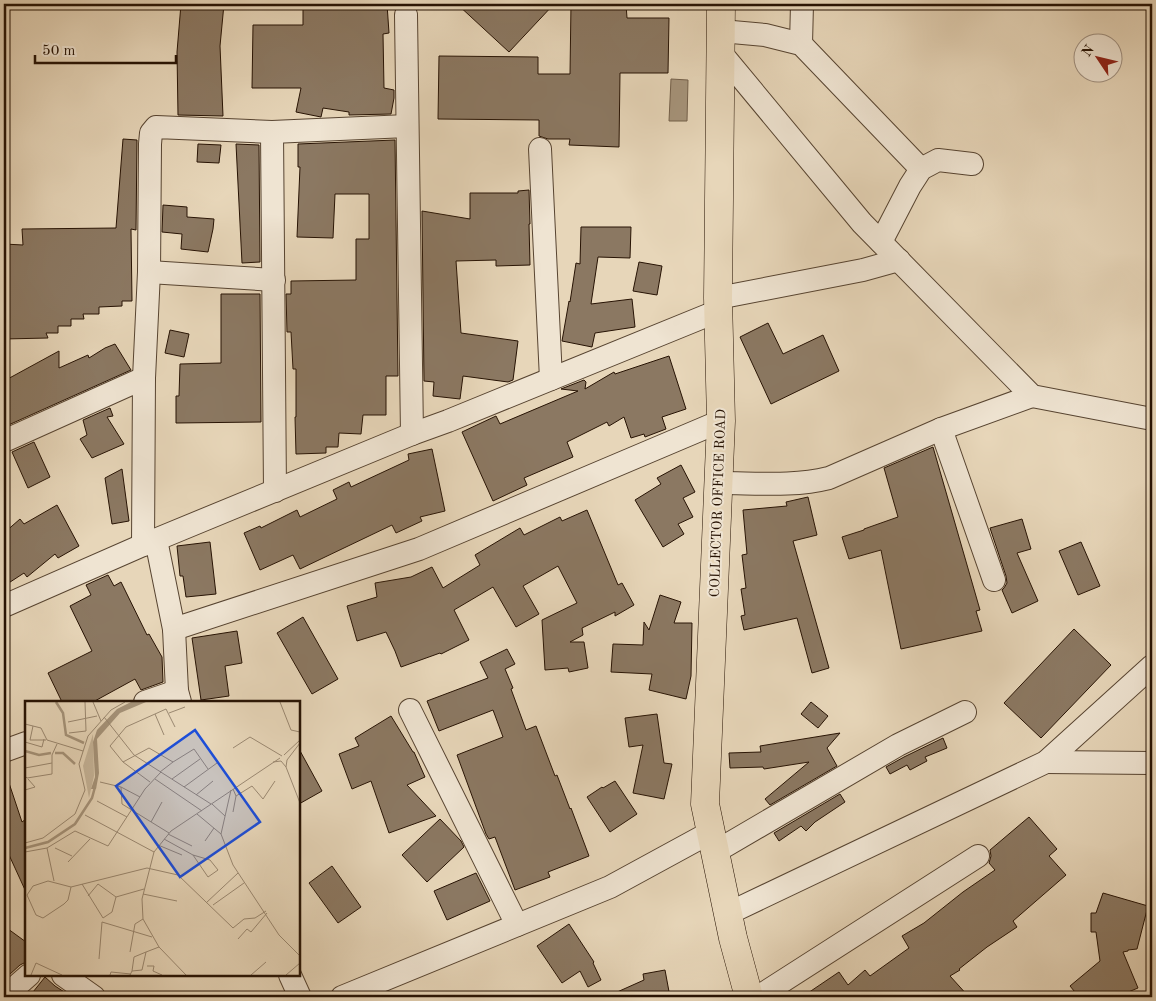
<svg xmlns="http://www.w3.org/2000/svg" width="1156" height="1001" font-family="'Old Standard TT',serif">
  <rect width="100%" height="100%" fill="#e7d6b9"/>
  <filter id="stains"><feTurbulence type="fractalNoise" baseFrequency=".004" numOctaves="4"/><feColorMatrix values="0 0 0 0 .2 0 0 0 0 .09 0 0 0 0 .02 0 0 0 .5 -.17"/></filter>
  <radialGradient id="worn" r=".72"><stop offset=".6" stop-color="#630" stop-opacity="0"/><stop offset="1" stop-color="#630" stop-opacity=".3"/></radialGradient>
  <path fill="#a6947b" stroke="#73604b" d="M671,79L688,80L687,121H669Z"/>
  <g fill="#8b7862" stroke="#271304">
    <path d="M181,4H224L220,46L223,116L178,115L177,52Z"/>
    <path d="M371,4H387L389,33L383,34L384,88L394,90V98L391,114L349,115V112L323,108L321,117L296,112L301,88H252L253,25H303V5H331V8Z"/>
    <path d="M457,4H554L509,52Z"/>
    <path d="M571,4H626L627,18H669L668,73H620L619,147L569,145L570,139H548L539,136V120L438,119L439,56L538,57V74H570Z"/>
    <path d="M123,139L137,140L136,230L131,229L132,301H122V306L99,307V314H83L84,319H71V326H58V333H46L48,338L4,339V244L23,245L22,229L116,228Z"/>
    <path d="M395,140L398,376H386V415H363L361,434L339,433L338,447H326V453L296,454L295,417H296V369H293L291,332H287L286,294H291V281L356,280V239H369V194H335L333,238L297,237L300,167H298V144Z"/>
    <path d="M198,144L221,145L219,163L197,162Z"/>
    <path d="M236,144L259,145L260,262L242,263Z"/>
    <path d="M529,190L530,224H529L530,265L496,266V260L456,261L461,333L518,341L513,380L508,382L463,376L460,399L433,396L434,382L424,381L422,211L470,219V193H518V191Z"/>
    <path d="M163,205L187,207V217L214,219L213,229L208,252L181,249L182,234L162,232Z"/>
    <path d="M581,227H631L630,258L598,257L591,304L632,299L635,327L595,333L592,347L562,341L569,301L570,302L576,263L580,264Z"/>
    <path d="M639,262L662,266L657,295L633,291Z"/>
    <path d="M221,294H260L261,422L176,423V396H179L180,364L221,363Z"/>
    <path d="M768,323L783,354L823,335L839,371L771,404L740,337Z"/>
    <path d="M170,330L189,334L184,357L165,353Z"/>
    <path d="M115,344L131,370L4,427V381L59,351V368L88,355L89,358L105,348Z"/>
    <path d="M669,356L686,409L662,417L666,429L645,437L644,434L631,438L624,417L609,426L607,422L567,442L573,457L524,478L527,485L493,501L462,432L496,416L500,424L578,391L561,389L584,380L586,382L585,389L614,372L615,374Z"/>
    <path d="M110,408L113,416L107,417L124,444L92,458L80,439L87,435L83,420Z"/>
    <path d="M34,442L50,477L28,488L12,452Z"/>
    <path d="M933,447L980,610L976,611L982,631L901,649L881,550L849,559L842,537L864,530V529L898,517L884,468Z"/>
    <path d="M432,449L445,511L420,517L422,521L396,533L392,525L300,569L293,555L260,570L244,533L260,526L261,528L297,510L300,517L337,499L333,490L349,482L351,487L409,460L408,454Z"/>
    <path d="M681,465L695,492L683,498L693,517L678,524L684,534L663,547L635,500L661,484L657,478Z"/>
    <path d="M122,469L129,521L112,524L105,478Z"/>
    <path d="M808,497L817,535L793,541L829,668L812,673L797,618L744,630L741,616L745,615L741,589L746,588L742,555L747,554L743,510L787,506L786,502Z"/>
    <path d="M57,505L79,546L58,558L55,554L27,577L24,573L4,586V533L20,519L24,524Z"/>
    <path d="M587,510L618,585L622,583L634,605L615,616V612L582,628L583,635L570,642H584L588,668L569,672L568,668L545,670L542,620L577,603L558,566L523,586L539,614L516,627L493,587L454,610L469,640L441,654L440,653L401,667L395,651L386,632L357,641L347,606L377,597L375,583L411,577L432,567L443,588L480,565L475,555L520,528L524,535L560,517L562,521Z"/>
    <path d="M1022,519L1031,549L1017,553L1038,601L1012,613L1002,590L1004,588L1007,583L1006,576L990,528Z"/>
    <path d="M210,542L216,594L186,597L183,576H180L177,546Z"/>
    <path d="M1081,542L1100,586L1078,595L1059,551Z"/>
    <path d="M108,575L114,586L121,582L147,635L149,634L162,657L163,682L141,690L135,679L93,702H62L48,673L92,651L70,606L91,595L86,585Z"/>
    <path d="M660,595L681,602L674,623H692L691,676L686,699L649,690L652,674L611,672L613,644L643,645L644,622L649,630Z"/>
    <path d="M303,617L338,679L312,694L277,633Z"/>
    <path d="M1074,629L1111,665L1041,738L1004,703Z"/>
    <path d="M237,631L242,663L225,666L229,696L201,700L192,638Z"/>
    <path d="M507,649L515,664L505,669L513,688L511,689L526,730L536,726L555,776L557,775L570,809L571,808L589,856L548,872L550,877L515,890L495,837L489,839L486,834L457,755L503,737L493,710L439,731L427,701L488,678L480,662Z"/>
    <path d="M811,702L828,716L818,728L801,714Z"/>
    <path d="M657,714L664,763L672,764L664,799L633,793L643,745L629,747L625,718Z"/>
    <path d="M391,716L413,752H414L425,777L407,785L436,816L389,833L371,781L352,789L339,754L359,746L355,738Z"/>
    <path d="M840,733L827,748L837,766L770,805L765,799L809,762L764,769L763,767L730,768L729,753L761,752L760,746Z"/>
    <path d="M943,738L947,748L925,757L927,761L910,770L907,765L890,774L886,767L904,757Z"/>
    <path d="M299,749L322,791L299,804Z"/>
    <path d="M4,777H7L22,822L26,819V892L4,844Z"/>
    <path d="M615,781L637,814L610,832L587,797L602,787L603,788Z"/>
    <path d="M840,794L845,802L815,822L806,831L801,826L779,841L774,833Z"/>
    <path d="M1029,817L1057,849L1049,856L1066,875L1013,921L1017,927L987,947L959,969L960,970L950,976L969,997H802L839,972L848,985L865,970L870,976L909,948L902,936L924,923L963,892L995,870L989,863L991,856L990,850Z"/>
    <path d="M440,819L461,841L464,847L427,882L402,855Z"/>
    <path d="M332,866L361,907L338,923L309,883Z"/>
    <path d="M476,873L490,901L447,920L434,891Z"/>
    <path d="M1103,893L1148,906L1137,949L1128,950V951L1123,952L1138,988L1116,997H1079L1070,986L1100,961L1096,932H1091V913H1096Z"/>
    <path d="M569,924L594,962L593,963L601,980L588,987L580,971L562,983L537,946Z"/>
    <path d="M4,926L26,942V962L20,965L9,975L4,971Z"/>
    <path d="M665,970L670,997H606L644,980L643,974Z"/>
    <path d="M45,977L55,986L72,997H29Z"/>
  </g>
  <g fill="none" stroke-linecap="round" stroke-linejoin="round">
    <g stroke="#574431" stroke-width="24">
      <g id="minor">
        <path d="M406,15L412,434"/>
        <path d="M721,31L765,35L801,44L921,169"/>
        <path d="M801,44L802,4"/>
        <path d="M721,53L862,223L1032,396L1152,419"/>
        <path d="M272,132L275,491"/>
        <path d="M540,149L551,379"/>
        <path d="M881,242L910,186L921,169L938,160L972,164"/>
        <path d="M149,272L274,280"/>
        <path d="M718,298L863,270L899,260"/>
        <path d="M144,378L149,272L150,144L151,133L156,127L272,132L407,126"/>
        <path d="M941,429L994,580"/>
        <path d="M4,441L144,378L143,545"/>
        <path d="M719,483C756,483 793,487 829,478L941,429L1032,396"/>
        <path d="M156,540L174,629L177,691L180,702"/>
        <path d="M4,606L143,545L412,434L448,421L718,311"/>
        <path d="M174,629L419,549L721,421"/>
        <path d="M145,702L177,691"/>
        <path d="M410,710L517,925"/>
        <path d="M4,751L26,743"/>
        <path d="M1046,762L1152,763"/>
        <path d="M715,852L898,745L965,712"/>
        <path d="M727,914L1046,762L1152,666"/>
        <path d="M63,975L94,997"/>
        <path d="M290,975L300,997"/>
        <path d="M4,997L29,975"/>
        <path d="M342,997L610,887L711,832"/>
        <path d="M758,997L978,856"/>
      </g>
    </g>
    <g stroke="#271304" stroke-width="29">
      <path id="major" d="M721,4L718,298L721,421L705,804L733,938L749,997"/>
    </g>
    <use href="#minor" stroke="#efe4d2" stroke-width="22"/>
    <use href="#major" stroke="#e7d6b9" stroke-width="28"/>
  </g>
  <g text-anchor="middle" stroke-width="4" stroke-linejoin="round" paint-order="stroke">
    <g font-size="14" fill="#271304" stroke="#efe4d2">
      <text transform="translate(717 503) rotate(-88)" y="5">COLLECTOR OFFICE ROAD</text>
    </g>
  </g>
  <g transform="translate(25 701)">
    <rect width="275" height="275" fill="#e7d6b9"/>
    <path d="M68,33L69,75L64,97L58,65Z" fill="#c6b59a"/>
    <path d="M106,1H121L95,12L72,38L74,72L71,88H66L70,76L68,41L72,29L92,8Z" fill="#a6947b"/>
    <path fill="none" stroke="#a6947b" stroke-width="2.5" d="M31,1L38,12L41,34L59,42M0,50L14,54L26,52M30,52H38L50,63M0,147L23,141L50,123L67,97L70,86"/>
    <path fill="none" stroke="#9a8871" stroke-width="1" d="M68,1L76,20M255,1L266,29L275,31M144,12L160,6M130,13L141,8L150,26M79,16L109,54L186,103M43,21L72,15M0,23L16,27L22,39L58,50M8,25L5,39H21M44,32L61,30L60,1M0,41L17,46L19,38M275,42L262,59L261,66L275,102M208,47L225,36L257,55M259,54L275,39M98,61L85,45L101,26L130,13L139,34M148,61L169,48L183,68M248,61L256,60L261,66M0,67L27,62M0,75L2,77L27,73V54L32,43M130,78L177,110M147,78L175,58M75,81L96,86L97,103L144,132M125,81L98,61L124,47L148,61L135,71M96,86L115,96M159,86L192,62M0,89L10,86L3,78M206,89L196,133L208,164L254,234L275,255M171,94L188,80M211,95L227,85L238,98L250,80M72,100L102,116M187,103L200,115M208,111L211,95L208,88M172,113L196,133M60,114L129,151M126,121L137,101M143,133L167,145M139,138L168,154L183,176L193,169L185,159L168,154M180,140L189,127M0,142L18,137L50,113L60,89L54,63L63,35L86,9L100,1M133,144L157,154M22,147L29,180M30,147L47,155M0,151L22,147L50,130L83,145L120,88L136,71M43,161L65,138M57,183L78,217L87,211L91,196L119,188M46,186L23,180L8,185L2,194L11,214L18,217L39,203L43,199L46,186L122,167L153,174L208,227L219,218L230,217L241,210M118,193L152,200M63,195L73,183L91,196M181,202L213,172M188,204L219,182M213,238L222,228L226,231L242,212M105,251L110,223L118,218M74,258L77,221L127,236M122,265H129L128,270L137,274M107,270L109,256L121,251M6,274L11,262L37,274M85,274L86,271L106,273M105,274L107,270L117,269L121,251L134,246M161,274L134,246L118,218L117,198L129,151L146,130L255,57M226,274L241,261M261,274L275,262"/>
    <path fill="#1d4ed8" fill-opacity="0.15" stroke="#1d4ed8" stroke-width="2.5" d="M170,29L235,121L155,176L91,85Z"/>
    <rect width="275" height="275" fill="none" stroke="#271304" stroke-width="2.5"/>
  </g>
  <rect width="1156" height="1001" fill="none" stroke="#e7d6b9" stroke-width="20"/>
  <rect x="5" y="5" width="1146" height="991" fill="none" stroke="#271304" stroke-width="2.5"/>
  <rect x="10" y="10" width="1136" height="981" fill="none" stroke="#271304"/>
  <g transform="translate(1098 58) rotate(305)"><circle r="24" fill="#efe4d2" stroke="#9f9080"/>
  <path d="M0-4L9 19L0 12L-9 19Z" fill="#8f2418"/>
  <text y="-8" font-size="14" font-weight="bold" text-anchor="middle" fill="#271304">N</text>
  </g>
  <path d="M35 55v8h141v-8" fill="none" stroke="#271304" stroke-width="2.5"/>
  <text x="42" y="55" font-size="15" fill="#271304" stroke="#efe4d2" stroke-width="4" paint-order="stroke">50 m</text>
  <rect width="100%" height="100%" filter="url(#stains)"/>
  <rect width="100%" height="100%" fill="url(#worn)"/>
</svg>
